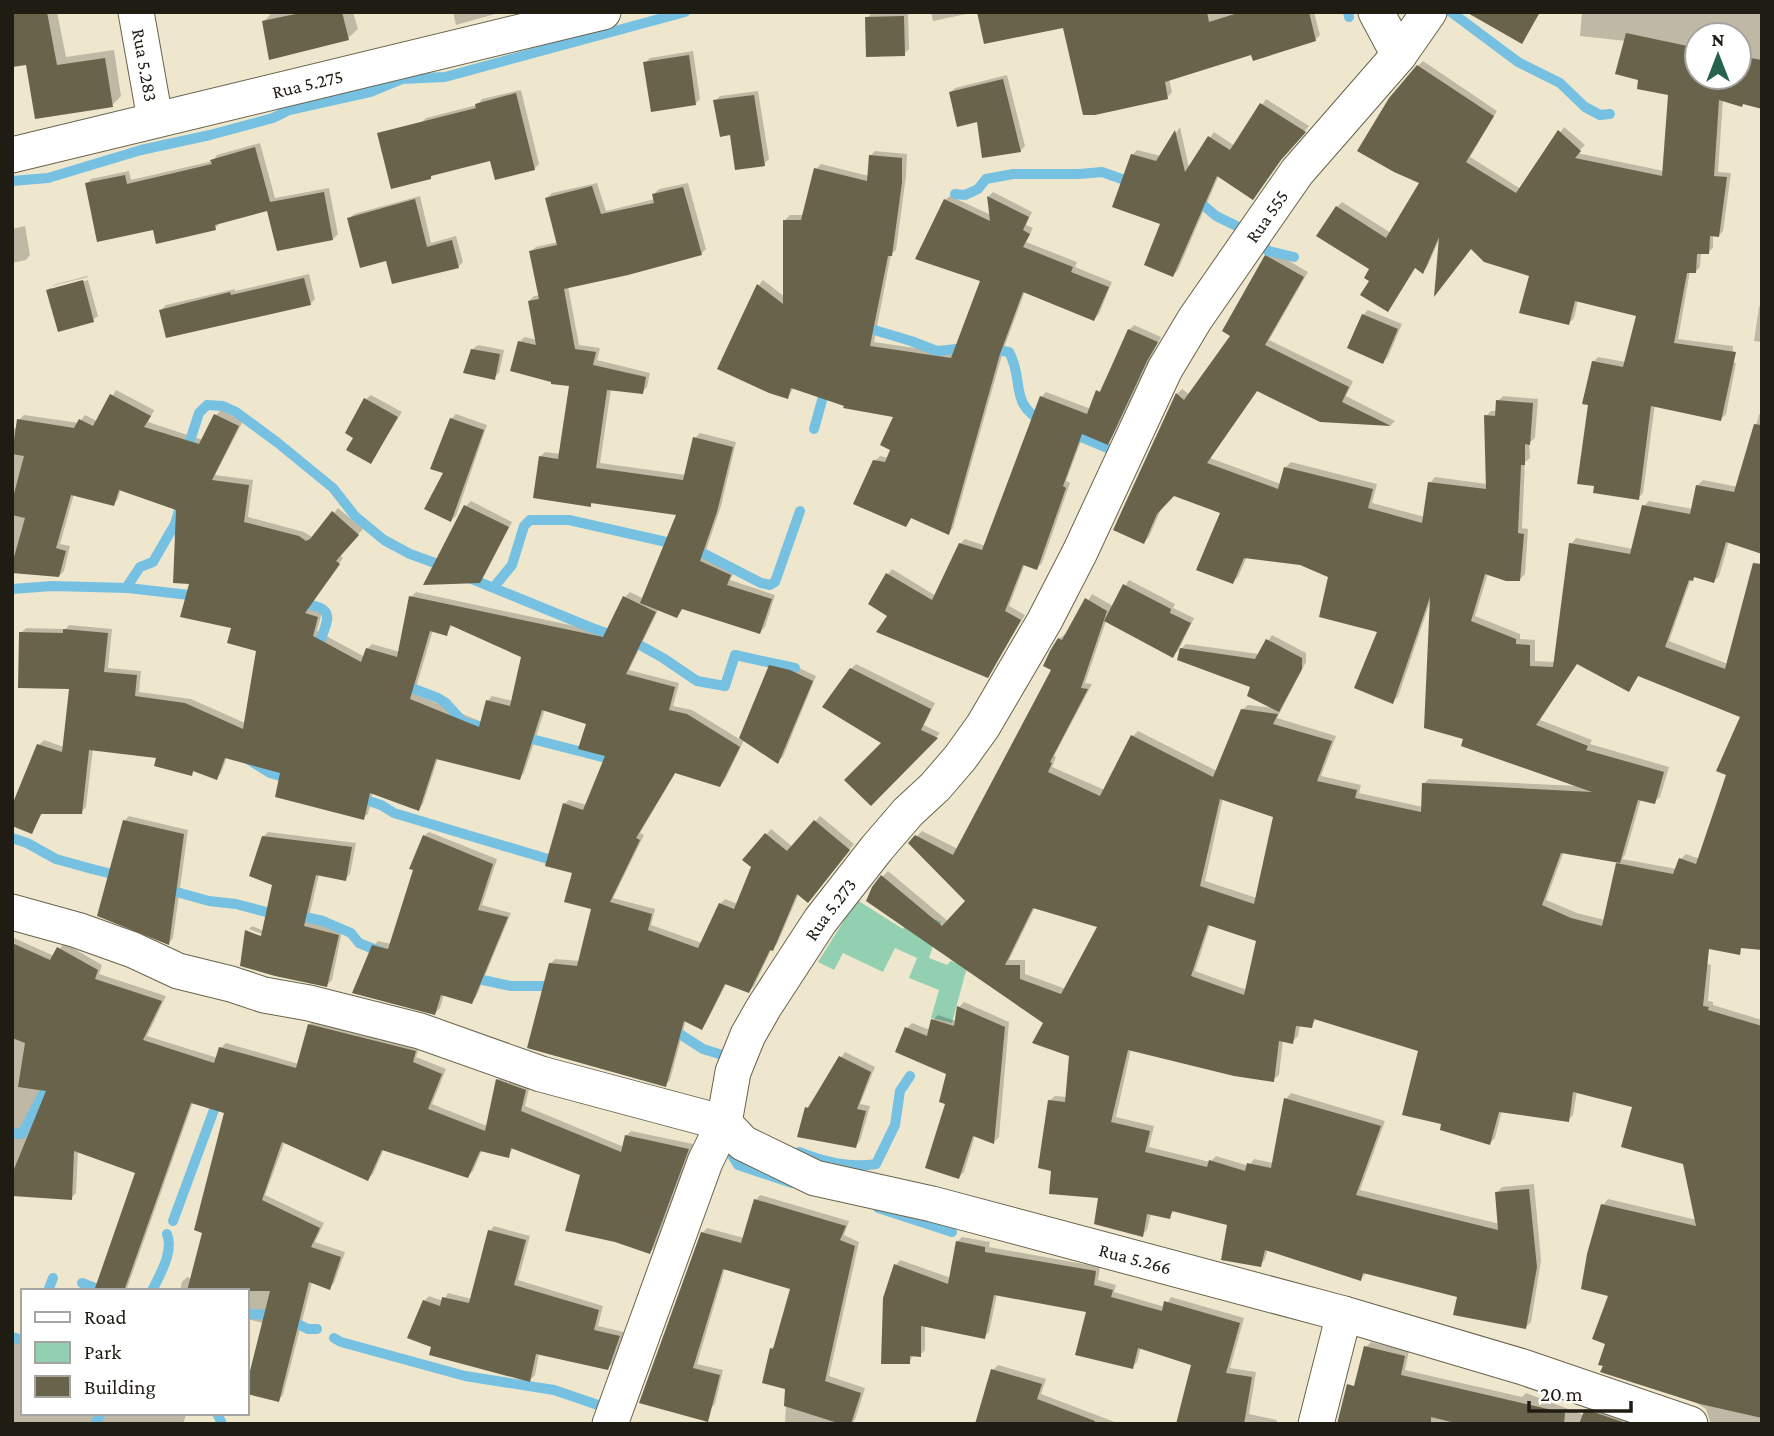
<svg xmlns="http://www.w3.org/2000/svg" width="1774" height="1436" font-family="'Crimson Pro',serif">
  <rect width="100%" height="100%" fill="#efe7cd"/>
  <path fill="#93d0b1" d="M857,900L903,929L914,911L941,922L929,958L947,965L951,961L967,967L952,1023L931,1018L939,990L909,978L917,958L895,948L883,972L843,953L834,970L818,962Z"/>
  <g fill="#0003" fill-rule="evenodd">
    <path d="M12,12H57L66,57L114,50L121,96L112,105L28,63Z"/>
    <path d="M269,12H353L358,29L348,38L263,22L270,15Z"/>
    <path d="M453,12H502L456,25Z"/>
    <path d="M908,12L909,49L904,54L867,18L872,13Z"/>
    <path d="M931,12H976L933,21Z"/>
    <path d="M979,12H1314L1320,35L1315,40L1252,53L1169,79L1172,92L1168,97L1065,26Z"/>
    <path d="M1582,12H1762V108L1723,99L1718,172L1731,173L1723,231L1718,236L1713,235V248L1708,252H1701L1700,267L1695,272L1690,271L1678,339L1733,346L1732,362L1736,363L1726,414L1721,419L1655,404L1643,493L1638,498L1593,362L1598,357L1626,362L1638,315L1578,300L1574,318L1569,323L1531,275L1472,247L1440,238L1427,267L1423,271L1416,266L1388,310L1371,280L1372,268L1337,207L1342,202L1391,233L1421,182L1418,66L1423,61L1497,111L1470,157L1521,189L1564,127L1585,145L1577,153L1664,171L1670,93L1640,79L1626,41L1580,36ZM1697,35H1739V77H1697Z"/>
    <path d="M693,51L700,99L695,104L645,63L650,58Z"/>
    <path d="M1007,75L1025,146L1020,151L978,120L950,93L955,88Z"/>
    <path d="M521,90L539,164L534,169L491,159L434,173L430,177L421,123L426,118L477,105L482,99Z"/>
    <path d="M758,91L769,159L764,164L715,101L720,96Z"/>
    <path d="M1266,99L1309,126L1285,153L1219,175L1178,270L1173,275L1163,223L1132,155L1137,150L1161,156L1180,127L1189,168L1214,132L1235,146Z"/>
    <path d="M260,143L275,198L329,188L338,234L333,239L269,209L220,223L215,228L154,227L87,184L91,179L129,171L131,180L213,161L217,155Z"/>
    <path d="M875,151L907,154L906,176L896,250L891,254L874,342L955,354L982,280L945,200L950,196L991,215L989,196L993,192L1032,212L1026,225L1033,228L1026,242L1077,262L1075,267L1112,282L1099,314L1094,319L1025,291L1004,348L953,528L949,533L912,517L906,525L875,461L880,456L889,458L895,416L794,387L788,397L719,368L759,285L763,280L785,297V220L790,215H804L816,169L821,164L869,176L870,156Z"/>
    <path d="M597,183L606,211L655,199L654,194L659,189L688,183L706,249L701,254L568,286L579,345L600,348L597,360L650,373L647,387L642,392L611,389L600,463L686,475L695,438L700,433L736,442L721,506L704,556L735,570L730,580L775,595L765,627L760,632L683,607L677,616L659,608L629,670L679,683L673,706L692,710L741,740L770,666L775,661L795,666L816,676L783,757L778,761L744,740L725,780L720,785L676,772L640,833L644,835L613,898L655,909L651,925L702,943L720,904L725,899L738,904L753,867L745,860L771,829L793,847L820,816L854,844L813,896L799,893L777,944L772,948L754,986L749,991L727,982L706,1023L701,1028L686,1020L670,1080L665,1085L550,964L555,959L580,961L593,908L574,872L564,804L569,800L587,805L608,754L588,722L545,709L524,773L519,778L438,758L423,804L419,809L373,792L368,814L363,818L282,771L227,757L221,773L216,778L195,770L191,774L159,756L93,748L86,807L81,812H43L31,832L39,745L44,740L64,747L71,688L21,633L26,628L66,629L69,625L112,629L108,668L141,671L139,692L191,699L245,723L258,650L191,582L178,508L121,489L118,499L114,504L74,494L60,544L70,546L64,571L59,576L12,571V515L17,496L12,495V428L17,429L19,420L24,415L79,423L85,415L97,421L116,390L154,410L148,422L203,440L216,415L221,410L243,421L215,475L253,480L248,517L304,532L312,537L316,535L338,508L363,529L339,555L343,558L308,608L322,612L317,631L365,657L367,649L372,644L400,652L411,597L416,592L607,633L625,597L630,592L644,599L679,513L593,502L590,505L540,457L545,452L561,454L571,385L520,341L525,337L537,340L529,301L534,296L540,295L531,251L536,247L558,242L547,198L552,193ZM453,624L523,656L513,701L492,696L488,701L482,722L414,694L433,630L446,634Z"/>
    <path d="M420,196L431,243L456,236L463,262L458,267L387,259L349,219L354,214Z"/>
    <path d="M25,226L30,255L26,260L12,263V229Z"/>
    <path d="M1272,251L1308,272L1269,340L1353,381L1346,396L1395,421L1391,425L1320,420L1258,390L1210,458L1281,484L1286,467L1291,462L1377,484L1372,503L1425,517L1430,483L1435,477L1487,484L1486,416L1491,411H1497L1498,401L1503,396L1538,399L1535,438L1529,443L1530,458L1525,462L1522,528L1528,529L1525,574L1520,579L1488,573L1475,616L1520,634V639L1535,640V661L1555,662L1571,544L1576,538L1633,549L1644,506L1649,501L1693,509L1698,485L1703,480L1738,487L1759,415L1762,412V552L1729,541L1719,576L1714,581L1696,576L1691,579L1669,641L1728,664L1744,605L1762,937L1642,946L1711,965L1708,1001L1713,1002V1005L1762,1020V1424H1711L1706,1409L1697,1403L1602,1371L1610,1294L1603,1205L1608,1199L1697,1220L1685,1163L1634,1106L1577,1091L1573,1115L1568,1120L1502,1110L1495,1138L1490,1143L1443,1123L1420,1050L1317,1018L1311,1026L1300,1024L1298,1036L1292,1042L1283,1040L1279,1075L1273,1080L1131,1049L1116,1117L1154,1126L1149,1147L1210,1162L1216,1156L1249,1166L1254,1159L1273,1163L1286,1099L1291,1093L1385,1121L1360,1190L1500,1224L1497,1193L1502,1187L1534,1184L1541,1260L1531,1322L1526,1327L1459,1296L1366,1273L1361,1279L1268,1249L1265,1259L1260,1265L1229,1224L1175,1210L1169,1217L1151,1213L1147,1230L1142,1235L1101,1197L1053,1170L1049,1101L1055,1096L1067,1097L1071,1055L1045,1022L882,877L888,871L949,922L968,901L910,843L922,831L958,849L1054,669L1059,639L1065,634L1067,635L1092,594L1113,606L1129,580L1175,604L1173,608L1194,618L1178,651L1173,655L1106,621L1085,683L1092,684L1054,756L1056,757L1052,767L1105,790L1133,736L1138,731L1217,771L1242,710L1248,705L1274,708L1253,686L1181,649L1186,644L1259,654L1272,635L1306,653V662L1277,718L1336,736L1321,776L1361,785L1359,793L1423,807V784L1429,779L1578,786L1465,738L1430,602L1398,697L1392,702L1379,631L1330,576L1300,563L1247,557L1238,577L1233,582L1222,512L1174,494L1162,507L1149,537L1144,542L1177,394L1182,389L1190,395L1232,336L1267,256ZM1578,662L1629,690L1639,675L1742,716L1728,774L1700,859L1686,854L1681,859L1677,869L1622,859L1625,855L1641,799L1654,802L1660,797L1669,767L1590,744L1592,740L1540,720ZM1223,798L1275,816L1257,898L1205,881ZM1564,851L1621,861L1617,864L1605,920L1577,913L1546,900ZM1035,907L1099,926L1066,989L1025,974V960H1009ZM1210,924L1258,940L1247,990L1195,971Z"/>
    <path d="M309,274L315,299L310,304L161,310L166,305L235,289V291Z"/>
    <path d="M87,276L88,277L52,286L53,285Z"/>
    <path d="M88,280L98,316L93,320L48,290L51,287V290Z"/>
    <path d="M1762,304V342L1754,341L1759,307Z"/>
    <path d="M1368,310L1402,324L1388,357L1383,362L1363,315Z"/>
    <path d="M1134,325L1161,337L1112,438L1107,443L1084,433L1066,481L1070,483L1042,563L1037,568L1025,564L1009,606L1025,615L988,676L890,615L888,574L892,569L936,596L960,544L965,539L986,546L1041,397L1046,392L1091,409L1129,330Z"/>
    <path d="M478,345L504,350L499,373L494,378L473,349Z"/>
    <path d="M371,395L402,412L371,462L355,437L366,399Z"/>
    <path d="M456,414L487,425L456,516L451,520L445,472L451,419Z"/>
    <path d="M471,501L512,522L484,576L479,581L426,583L466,506Z"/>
    <path d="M856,664L935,703L924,725L940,733L871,804L884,743L851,669Z"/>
    <path d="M129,816L188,830L173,938L169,943L124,821Z"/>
    <path d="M268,832L356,843L350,874L345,879L319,874L308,921L342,931L332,980L327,985L242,964L248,929V933L268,940L270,937L249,929L252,926L264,931L274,884L263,837Z"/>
    <path d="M429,832L497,859L482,905L511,913L476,997L471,1002L444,994L440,1008L435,1013L373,946L378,941L391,944L424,836Z"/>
    <path d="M12,937L54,956L64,943L102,965L99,974L166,996L147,1036L218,1058L221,1048L226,1043L299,1064L310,1024L315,1020L420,1046L416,1057L446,1069L432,1104L487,1126L497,1080L502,1076L530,1085L525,1106L624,1147L626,1136L631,1131L693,1144L655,1247L650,1252L583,1174L514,1147L508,1156L482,1150L473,1171L468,1176L384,1149L373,1174L368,1179L285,1141L265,1195L324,1223L315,1242L345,1252L334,1283L329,1288L312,1282L283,1395L278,1400L247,1392L263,1323L247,1319V1291H180L182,1282L187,1277L192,1279L204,1232L227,1112L193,1102L126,1291H96L137,1172L78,1150L76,1193L71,1198L12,1194Z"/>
    <path d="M964,1002L1009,1022L999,1137L994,1142L975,1135L964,1172L959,1177L947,1103L948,1073L907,1028L912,1023L930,1030L933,1020L938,1015L956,1021L959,1007Z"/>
    <path d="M845,1052L875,1067L860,1104L870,1106L860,1141L855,1146L807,1108Z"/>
    <path d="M760,1195L849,1221L844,1235L859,1242L829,1376L865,1388L855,1420L851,1424L835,1420V1424H785L787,1387L771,1349L775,1345L792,1288L725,1268L697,1364L723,1370L715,1404L710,1409L641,1402L702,1233L707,1228L744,1238L756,1200Z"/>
    <path d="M494,1226L530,1236L518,1280L603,1306L598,1326L624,1332L613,1363L608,1368L539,1353L535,1375L530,1380L433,1346L424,1301L429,1296L443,1301L448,1293L472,1299L490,1231Z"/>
    <path d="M962,1237L990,1242L989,1247L1100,1267L1098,1280L1116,1285L1114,1292L1165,1307L1171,1297L1244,1318L1230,1368L1256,1372L1249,1414L1277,1420L1276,1424H1178L1193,1364L1141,1347L1137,1362L1132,1367L1088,1311L997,1294L989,1332L984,1337L925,1325V1350L920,1355H914L909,1362L896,1265L900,1260L951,1278L957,1242Z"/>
    <path d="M12,1336L23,1339V1413H184L186,1415L183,1424H12Z"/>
    <path d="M1371,1342L1409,1351L1405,1370L1522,1397L1526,1393L1584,1415L1591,1405L1647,1424H1467L1452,1420L1451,1424H1348L1366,1347Z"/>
    <path d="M998,1365L1046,1379L1041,1394L1120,1424H975L993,1370Z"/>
  </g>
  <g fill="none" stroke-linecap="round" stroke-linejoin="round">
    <g stroke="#76c1e2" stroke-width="10">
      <path d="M1348,12L1349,17"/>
      <path d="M1451,12L1518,62L1560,83L1585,107L1600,115L1610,114"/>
      <path d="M12,181L48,178L141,150L210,135L273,118L289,110L370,92L402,79L445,77L685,12"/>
      <path d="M955,194L965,195L978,189L986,179L1013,174H1079L1102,172L1133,183"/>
      <path d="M1195,198L1216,216L1249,232"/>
      <path d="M1265,237V247L1268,251L1294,257"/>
      <path d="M861,326L911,341L937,351L967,348"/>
      <path d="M990,349L1009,352C1025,381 1008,404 1044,422"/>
      <path d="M814,429L826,386"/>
      <path d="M1069,432L1107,448"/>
      <path d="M186,453L199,413L207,405L223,406L236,412L278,443L333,488L355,516L384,540L410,554L446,567"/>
      <path d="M467,577L592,628L638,644L663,658L697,681L725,686L735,655L795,668"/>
      <path d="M494,587L512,565L524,526L530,520H569L693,548L761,583L770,585L775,582L800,511"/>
      <path d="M126,588L140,567L153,562L175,524L179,510"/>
      <path d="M12,589L52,586L128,588L198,596"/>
      <path d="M297,603C343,608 325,620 317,652"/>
      <path d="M401,684L438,698L446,703L463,722L491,729"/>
      <path d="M520,736L602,757"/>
      <path d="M249,760L270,773L291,779"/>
      <path d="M357,797L381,805L394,813L558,862"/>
      <path d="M12,838L27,843L56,859L92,869"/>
      <path d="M92,869L120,876"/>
      <path d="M162,888L209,901L236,904L270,913L283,912L323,921L351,933L359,943L381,952"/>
      <path d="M469,977L511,986H551L557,989"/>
      <path d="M669,1027L703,1049L732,1058"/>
      <path d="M12,1133L22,1134L50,1081"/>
      <path d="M727,1147L738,1165L792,1183"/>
      <path d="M799,1152C824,1162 848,1168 876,1164L895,1125L900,1091L910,1076"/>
      <path d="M878,1208L952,1232"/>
      <path d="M173,1221L218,1099"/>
      <path d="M82,1283L103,1291"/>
      <path d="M48,1291L53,1278"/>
      <path d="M152,1291C160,1274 174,1252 167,1234"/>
      <path d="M247,1314L279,1315L308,1329H317"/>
      <path d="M12,1337L23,1340"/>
      <path d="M334,1338L341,1342L465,1376L554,1390L598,1405"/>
      <path d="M217,1413L222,1424"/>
      <path d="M95,1424L101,1413"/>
    </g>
  </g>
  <g fill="#69634c" fill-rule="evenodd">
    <path d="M12,12H47L57,65L105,58L113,107L35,119L26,65L12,67Z"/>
    <path d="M305,12H342L349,40L269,60L262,21Z"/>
    <path d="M977,12H1207L1209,22L1241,12H1309L1316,41L1253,61L1251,55L1165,82L1168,99L1095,115H1083L1063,28L984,44Z"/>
    <path d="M1466,12H1540L1522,44Z"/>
    <path d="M904,16L905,56L866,57L865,17Z"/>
    <path d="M1626,33L1697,48V77H1739V56L1762,60V109L1743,104L1742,107L1719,100L1714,176L1727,177L1719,237L1710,236L1709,254H1697L1696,273H1687L1674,343L1736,352L1721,421L1651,406L1639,500L1593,493L1594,486L1577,484L1588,405L1582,404L1592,361L1623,367L1636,316L1575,301L1569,325L1519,313L1529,276L1484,262L1471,249L1434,297L1439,237L1423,274L1415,268L1388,312L1360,295L1369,281L1364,278L1369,269L1316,236L1336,206L1386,238L1419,183L1394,172L1357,151L1389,98L1417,65L1494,116L1466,162L1516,193L1558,130L1581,151L1575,158L1662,176L1668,95L1637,89L1638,80L1615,74Z"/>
    <path d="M689,55L696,105L651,112L643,62Z"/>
    <path d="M1003,79L1021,152L982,158L977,122L957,127L949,92Z"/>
    <path d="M516,93L535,170L495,180L490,161L431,176V179L391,189L377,133L476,108L475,104Z"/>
    <path d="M754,95L765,166L735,170L730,135L720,137L713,100Z"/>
    <path d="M1260,103L1306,132L1281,160L1253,200L1217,176L1173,277L1144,265L1160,224L1112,207L1131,154L1156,161L1175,130L1185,172L1208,136L1230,150Z"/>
    <path d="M255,147L270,202L324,192L333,240L277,251L267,211L215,225L216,230L156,244L153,230L97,242L85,183L125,175L127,184L212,164L210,160Z"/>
    <path d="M869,155L902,158V182L892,256H888L870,346L951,358L980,281L915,259L944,199L990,221L987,196L1029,217L1023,230L1030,234L1023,247L1073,267L1071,272L1109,287L1094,321L1023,292L1000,354L949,535L911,518L906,527L853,504L873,460L885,462L890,450L880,445L893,417L843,408L844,406L791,388L788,399L769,393L717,369L757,284L783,304V220H801L814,168L867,181Z"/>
    <path d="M592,186L601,214L654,203L652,194L683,187L702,255L628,275L564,289L575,349L596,352L593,365L646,377L643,394L607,390L596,468L683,480L693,437L733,447L717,512L700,561L731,575L727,585L772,599L760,634L682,609L677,618L640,603L676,515L591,503V507L533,498L539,456L558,459L569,386L551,384V382L510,371L518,341L536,345L528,301L539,299L529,251L557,245L545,198Z"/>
    <path d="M415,199L427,247L452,240L459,268L392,284L386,261L360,268L347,218Z"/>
    <path d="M1265,255L1304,277L1265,345L1349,387L1342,402L1391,426L1320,422L1257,391L1207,463L1278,489L1284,467L1373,489L1368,508L1422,523L1428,482L1486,489L1484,415L1495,416L1496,400L1533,403L1530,445L1525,444V465H1521L1518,533L1524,534L1520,581H1506L1485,574L1471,621L1516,639V644L1530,645V666L1553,667L1569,543L1630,554L1642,505L1690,514L1696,485L1734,492L1754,424L1762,425V554L1726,542L1714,583L1694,577L1693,581L1689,580L1665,647L1725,669L1753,563L1762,564V950L1741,948L1740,955L1709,949L1703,1006L1709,1007L1708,1010L1762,1026V1418L1700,1404L1600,1372L1603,1366L1598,1365L1605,1344L1592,1339L1608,1296L1581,1289L1587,1254L1601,1204L1696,1226L1683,1164L1621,1147L1632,1107L1573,1092L1569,1122L1499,1112L1490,1145L1440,1130L1441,1124L1402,1115L1418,1051L1314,1019L1312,1028L1296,1026L1293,1044L1279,1041L1274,1082L1234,1076L1128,1050L1111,1122L1150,1131L1145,1152L1207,1167L1209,1160L1245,1171L1247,1163L1271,1168L1284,1098L1381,1126L1356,1195L1498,1230L1495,1192L1529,1189L1537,1267L1526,1329L1453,1315L1457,1297L1363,1273L1361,1281L1265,1250L1261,1267L1221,1260L1227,1225L1172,1211L1170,1219L1147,1214L1143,1237L1094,1224L1098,1198L1049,1194L1051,1171L1038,1168L1048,1100L1065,1102L1069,1056L1032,1043L1043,1023L866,901L872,887L881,875L942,926L965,901L908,843L915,835L953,855L1051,670L1043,666L1050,651L1058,638L1062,640L1085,598L1107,611L1081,688L1088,689L1050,762L1052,763L1048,772L1100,796L1131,735L1213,777L1241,709L1278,714L1273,724L1332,741L1317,781L1357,790L1355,798L1421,812L1422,783L1592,792L1461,746L1463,739L1424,728L1430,597L1393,704L1354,688L1377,632L1319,617L1328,577L1300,565L1244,558L1233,584L1196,570L1220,513L1174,496L1157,514L1144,544L1113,530L1176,393L1184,400L1230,336L1222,331ZM1577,664L1629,692L1638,676L1740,717L1716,771L1726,775L1696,864L1679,858L1673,874L1616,863L1602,926L1571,918L1542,905L1561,853L1620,863L1638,800L1655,804L1664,772L1586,750L1588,746L1536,725ZM1220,799L1273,817L1254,904L1200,886ZM1033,908L1097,927L1061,994L1020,979V965H1005ZM1208,925L1256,941L1244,995L1191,976Z"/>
    <path d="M304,278L311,305L166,338L159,310L230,292L231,295Z"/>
    <path d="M83,280L94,322L58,332L46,290Z"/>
    <path d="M1362,314L1398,329L1383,364L1347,348Z"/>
    <path d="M1128,329L1158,342L1147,361L1108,445L1082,434L1063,486L1066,488L1037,570L1023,565L1005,611L1021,620L988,678L876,632L887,616L868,604L886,573L932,600L959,543L982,550L1040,396L1087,414L1096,390L1100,392Z"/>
    <path d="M471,349L500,354L495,380L463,373Z"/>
    <path d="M110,394L151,416L144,427L199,444L214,414L239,426L212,480L249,485L244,522L299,536L306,541L310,539L332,511L359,535L336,561L340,564L305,613L318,617L313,636L361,662L366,648L397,657L409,596L603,637L623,596L656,612L626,674L675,687L669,710L687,714L740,747L720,787L675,773L636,838L640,840L610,902L652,914L648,930L698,948L719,903L734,909L751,867L742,860L765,833L787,851L814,820L850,850L808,903L797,894L773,951L770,950L749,993L725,984L702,1030L684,1021L666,1087L527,1048L549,963L577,966L591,909L564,902L572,873L545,866L563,803L583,810L605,756L578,749L586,724L542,710L520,780L436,759L419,811L370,793L364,820L275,797L280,773L225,758L217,780L193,771L192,776L154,766L156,758L89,750L82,814H41L32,834L12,826V805L37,744L62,752L69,689L18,688L19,632L63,633V629L108,633L104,672L137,675L135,696L185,703L243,729L256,651L227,643L231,628L180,617L189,584L173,583L176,510L119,490L114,506L71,495L56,548L66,551L59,577L12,573V564L25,518L12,515V501L24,456L12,454L17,419L74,428L79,419L93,426ZM450,625L521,657L510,706L486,700L479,727L410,699L430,631L447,636Z"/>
    <path d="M364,398L398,417L371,464L346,450L353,438L345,433Z"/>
    <path d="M450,418L484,430L451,522L424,509L443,473L430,469Z"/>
    <path d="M464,505L509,527L480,583L423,585Z"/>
    <path d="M1123,584L1171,609L1170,613L1191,623L1173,658L1104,621Z"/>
    <path d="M1266,639L1302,658V669L1279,712L1247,696L1250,687L1177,660L1180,648L1255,659Z"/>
    <path d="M769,665L790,670L813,681L778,764L739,738Z"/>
    <path d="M850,668L931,709L921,730L938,738L871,806L844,780L881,743L822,707Z"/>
    <path d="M123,820L184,834L169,945L97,916Z"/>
    <path d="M423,835L493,864L478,910L508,917L472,1004L441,995L435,1015L352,993L372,945L388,949L413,870L409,869Z"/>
    <path d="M262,836L352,847L346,881L316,875L304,926L339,935L327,987L275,976L240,966L245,930L261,936L272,885L249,876Z"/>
    <path d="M12,943L50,960L57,947L98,970L95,979L162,1001L143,1040L214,1063L219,1047L296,1068L308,1024L416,1051L413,1062L442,1074L428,1109L485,1131L496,1079L526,1090L521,1111L621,1152L625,1135L689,1149L650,1254L615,1242L565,1231L580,1175L511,1148L509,1158L480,1151L481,1149L468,1178L382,1150L368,1181L282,1142L262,1200L320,1228L311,1247L341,1257L330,1290L309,1282L279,1402L247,1394V1383L270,1291H187L202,1233L194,1230L224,1113L191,1103L124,1291H94L135,1173L74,1151L72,1200L12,1196V1174L46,1091L18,1087L25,1043L12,1038Z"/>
    <path d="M957,1006L1005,1027L994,1144L973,1136L959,1179L925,1168L945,1104L939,1102L946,1074L895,1052L905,1027L927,1036L931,1019L954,1026Z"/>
    <path d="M839,1056L871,1072L857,1109L866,1111L856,1148L797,1137L805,1107L808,1108Z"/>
    <path d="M754,1199L846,1226L840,1240L855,1246L825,1381L861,1393L851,1424H841L784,1406L785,1389L762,1383L770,1348L773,1349L790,1289L723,1269L693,1368L720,1375L708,1422L639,1403L701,1232L741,1243Z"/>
    <path d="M488,1230L526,1240L514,1285L599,1310L594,1330L620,1336L608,1370L536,1354L530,1382L429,1355L431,1347L407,1338L423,1300L440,1306L442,1297L469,1303Z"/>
    <path d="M956,1241L985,1247V1252L1096,1271L1094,1285L1113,1290L1111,1297L1162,1311L1164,1301L1240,1323L1226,1373L1252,1377L1244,1424H1176L1191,1365L1138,1348L1133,1369L1075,1355L1086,1312L994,1295L985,1339L921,1326V1357L910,1356V1364H881L883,1298L894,1264L948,1284Z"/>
    <path d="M1364,1346L1405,1356L1401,1375L1565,1413L1564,1424H1459L1431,1417V1424H1337L1347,1384L1354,1386Z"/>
    <path d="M991,1369L1042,1384L1037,1399L1095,1421L1094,1424H975Z"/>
    <path d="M1585,1409L1623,1422L1579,1424Z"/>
  </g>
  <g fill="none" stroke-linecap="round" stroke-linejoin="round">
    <g stroke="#6a634c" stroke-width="37">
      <g id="street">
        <path id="s1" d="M136,12L155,119"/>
        <path d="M1376,12L1399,55"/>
        <path id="s2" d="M12,155L603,12"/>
        <path d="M12,912L77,930L133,950L178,971L231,984L264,995L309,1003L420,1031L541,1074L724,1123"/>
        <path id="s3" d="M724,1123L743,1143L815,1178L932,1204L1344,1314L1523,1367L1690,1424"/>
        <path id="s4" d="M610,1424L705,1162L724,1123L733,1072L748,1035L764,1007L820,921L877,848L908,812L935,787L960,758L983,726L1045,620L1080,552L1165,369L1195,319L1297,172L1399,55L1429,12"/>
        <path d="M1316,1424L1344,1314"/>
      </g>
    </g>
    <use href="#street" stroke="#fff" stroke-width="35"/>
  </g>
  <g text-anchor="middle" stroke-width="7" stroke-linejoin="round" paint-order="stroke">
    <g font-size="19" fill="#1f1c13" stroke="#fff">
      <text dy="7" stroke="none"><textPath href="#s1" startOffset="54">Rua 5.283</textPath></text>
      <text dy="7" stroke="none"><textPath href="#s2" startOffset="304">Rua 5.275</textPath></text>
      <text dy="7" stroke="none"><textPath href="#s4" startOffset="1388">Rua 555</textPath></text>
      <text dy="7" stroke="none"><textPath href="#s4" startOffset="564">Rua 5.273</textPath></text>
      <text dy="7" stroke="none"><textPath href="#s3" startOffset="438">Rua 5.266</textPath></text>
    </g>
  </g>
  <rect width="1774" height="1436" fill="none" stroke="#1f1c13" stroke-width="28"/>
  <rect x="21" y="1289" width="228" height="126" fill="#ffffff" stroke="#a5a4a1" stroke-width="2"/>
  <rect x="35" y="1312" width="35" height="10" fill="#ffffff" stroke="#a5a4a1" stroke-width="2"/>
  <text x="84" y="1324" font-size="21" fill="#1f1c13">Road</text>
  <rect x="35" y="1342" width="35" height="21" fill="#93d0b1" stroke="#a5a4a1" stroke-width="2"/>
  <text x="84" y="1359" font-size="21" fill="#1f1c13">Park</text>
  <rect x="35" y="1376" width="35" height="21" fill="#69634c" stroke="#a5a4a1" stroke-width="2"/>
  <text x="84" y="1394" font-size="21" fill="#1f1c13">Building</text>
  <g transform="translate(1718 56)"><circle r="33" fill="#ffffff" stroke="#a5a4a1" stroke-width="2"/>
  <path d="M0-5L12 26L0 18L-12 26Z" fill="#26634e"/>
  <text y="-10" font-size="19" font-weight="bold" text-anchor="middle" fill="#1f1c13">N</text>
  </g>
  <path d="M1529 1401v10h102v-10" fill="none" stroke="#1f1c13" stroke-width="3.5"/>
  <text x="1540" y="1401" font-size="21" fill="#1f1c13" stroke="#ffffff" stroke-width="5" paint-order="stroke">20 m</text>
</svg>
